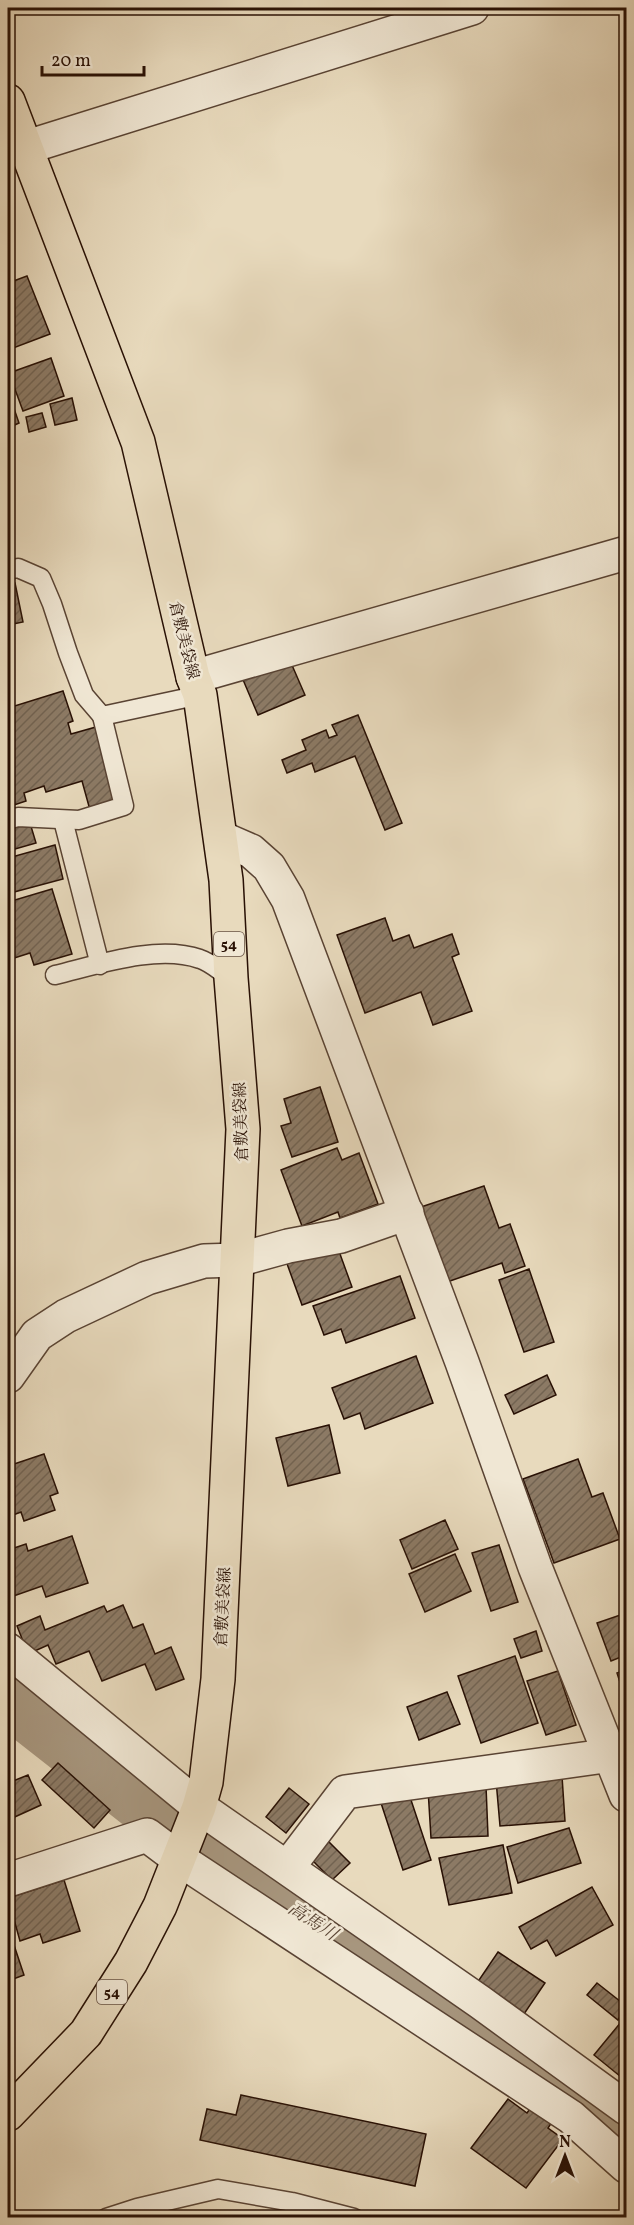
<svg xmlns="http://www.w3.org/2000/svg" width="634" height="2225" font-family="Vollkorn,'Noto Serif JP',serif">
  <defs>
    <pattern id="building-hatch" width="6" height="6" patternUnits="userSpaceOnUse" patternTransform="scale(1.5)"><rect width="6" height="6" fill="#8c7a65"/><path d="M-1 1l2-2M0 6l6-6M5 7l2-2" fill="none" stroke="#726351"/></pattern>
  </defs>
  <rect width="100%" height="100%" fill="#e8dabd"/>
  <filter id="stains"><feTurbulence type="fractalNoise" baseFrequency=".00333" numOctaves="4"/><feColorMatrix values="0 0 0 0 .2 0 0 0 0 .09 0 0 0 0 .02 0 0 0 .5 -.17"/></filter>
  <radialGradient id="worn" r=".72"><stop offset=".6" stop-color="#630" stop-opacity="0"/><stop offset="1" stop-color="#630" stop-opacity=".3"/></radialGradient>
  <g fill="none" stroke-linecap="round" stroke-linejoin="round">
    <path stroke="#a7967e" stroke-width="62" d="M8,1695L151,1807L248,1878L584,2100L626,2135"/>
  </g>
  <g fill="url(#building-hatch)" stroke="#291105" stroke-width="1.5">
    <path d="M27,276L50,334L8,350V308L9,307L8,283Z"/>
    <path d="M51,358L64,396L23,411L9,373Z"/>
    <path d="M8,391L19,423L8,428Z"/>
    <path d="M72,398L77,420L55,425L50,404Z"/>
    <path d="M42,413L46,427L29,432L26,417Z"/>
    <path d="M15,583L23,622L8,625V584Z"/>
    <path d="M288,656L305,695L258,715L241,675Z"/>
    <path d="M63,691L73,721L68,723L71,734L96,727L118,801L90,810L82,781L46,792L44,786L24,793L26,801L8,807V708Z"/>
    <path d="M358,715L402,823L385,830L355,756L315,772L312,763L287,773L282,760L306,750L302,740L326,730L329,738L337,735L332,725Z"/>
    <path d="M30,823L36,843L8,851V829Z"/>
    <path d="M55,845L63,879L14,892L8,866V858Z"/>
    <path d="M52,889L72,954L34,965L30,953L8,960V902Z"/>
    <path d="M385,918L393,941L409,935L414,948L452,934L459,954L452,957L472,1011L433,1025L421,992L365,1013L337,935Z"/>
    <path d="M320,1087L338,1142L292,1157L281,1126L291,1123L284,1099Z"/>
    <path d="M337,1148L342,1160L359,1153L378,1204L340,1218L338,1212L302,1226L281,1170Z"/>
    <path d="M484,1186L499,1228L510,1224L525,1266L505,1273L502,1263L447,1282L421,1207Z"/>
    <path d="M336,1243L352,1287L302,1305L286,1261Z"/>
    <path d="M529,1269L554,1342L524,1352L499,1280Z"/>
    <path d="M400,1276L415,1318L346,1343L341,1329L324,1335L313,1306Z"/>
    <path d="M416,1356L433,1403L365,1429L360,1413L344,1419L332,1388Z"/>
    <path d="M547,1375L556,1395L514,1414L505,1395Z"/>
    <path d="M329,1425L340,1473L288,1486L276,1438Z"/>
    <path d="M44,1454L58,1493L50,1496L55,1510L24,1521L21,1512L8,1517V1466Z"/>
    <path d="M578,1459L592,1497L603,1493L620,1539L554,1563L523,1479Z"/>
    <path d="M445,1520L458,1549L412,1569L400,1540Z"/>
    <path d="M72,1536L88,1583L46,1597L42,1586L8,1598V1550L26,1544L28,1551Z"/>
    <path d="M499,1545L518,1602L491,1611L472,1553Z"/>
    <path d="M455,1554L471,1591L425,1612L409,1574Z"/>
    <path d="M123,1605L133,1628L143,1624L155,1654L171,1647L184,1679L156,1690L145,1664L102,1681L89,1651L56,1664L48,1645L28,1654L17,1626L40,1616L45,1630L104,1606L107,1612Z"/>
    <path d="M626,1613V1655L611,1661L597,1623Z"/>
    <path d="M536,1631L542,1651L521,1658L514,1639Z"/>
    <path d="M515,1656L538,1723L481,1743L458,1676Z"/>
    <path d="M626,1670V1701L617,1673Z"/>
    <path d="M558,1671L576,1725L546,1735L527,1681Z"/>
    <path d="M447,1692L460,1724L419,1740L407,1707Z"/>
    <path d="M58,1763L110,1810L94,1828L42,1780Z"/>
    <path d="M28,1775L41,1805L8,1820V1783Z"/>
    <path d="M562,1776L565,1821L500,1826L496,1780Z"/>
    <path d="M486,1786L488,1836L431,1838L428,1789Z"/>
    <path d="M289,1788L309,1804L286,1833L266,1817Z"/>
    <path d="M408,1791L431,1860L403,1870L380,1800Z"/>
    <path d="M569,1828L581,1863L518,1883L507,1847Z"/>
    <path d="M326,1839L350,1863L332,1880L309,1857Z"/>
    <path d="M503,1845L512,1893L449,1905L439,1858Z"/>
    <path d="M64,1880L80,1931L43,1943L40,1934L20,1941L8,1898Z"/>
    <path d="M592,1887L613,1925L556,1956L547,1940L531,1949L519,1927Z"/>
    <path d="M8,1927L24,1975L8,1981Z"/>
    <path d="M498,1952L545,1983L524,2014L477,1983Z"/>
    <path d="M597,1983L626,2006L618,2020L587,1995Z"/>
    <path d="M621,2022L626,2027V2081L594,2055Z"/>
    <path d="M241,2095L426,2134L415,2186L200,2140L207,2109L236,2115Z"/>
    <path d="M508,2099L527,2113L532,2106L552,2122L548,2128L563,2139L526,2188L471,2148Z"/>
  </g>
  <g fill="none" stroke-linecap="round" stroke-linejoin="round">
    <g stroke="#594333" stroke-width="21">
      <g id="service">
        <path d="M8,570L18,568L41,578L52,604L68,653L84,695L102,716L200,695"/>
        <path d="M8,820L18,817L79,820L124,806L102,716"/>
        <path d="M63,820L100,965"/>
        <path d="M55,975C97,965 157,944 200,959C210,962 221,972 231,978"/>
        <path d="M106,2218L137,2208L218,2189L292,2202L354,2218"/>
      </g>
    </g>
    <g stroke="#594333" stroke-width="36">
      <g id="minor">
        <path d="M193,677L626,553"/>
        <path d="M221,838L251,851L269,867L288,899L462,1362L535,1567L626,1795"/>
        <path d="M8,1376L37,1335L66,1316L147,1278L204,1261L237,1260L288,1246L341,1236L407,1213"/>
        <path d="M8,1650L199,1807L480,2002L626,2108"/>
        <path d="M288,1867L345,1792L612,1755L626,1748"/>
        <path d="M8,1880L147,1835L179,1859L571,2117L626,2166"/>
      </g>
    </g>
    <g stroke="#594333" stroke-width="36">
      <path id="tertiary" d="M24,148L472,8"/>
    </g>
    <g stroke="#291105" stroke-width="36">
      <path id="primary" d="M8,101L138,442L193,677L200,695L226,880L231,978L243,1129L218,1679L206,1782L199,1807L160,1906L131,1962L86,2033L8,2114"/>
    </g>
    <use href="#service" stroke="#f0e7d4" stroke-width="18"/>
    <use href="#minor" stroke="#f0e7d4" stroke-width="33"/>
    <use href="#tertiary" stroke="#f0e7d4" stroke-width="33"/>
    <use href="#primary" stroke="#e8dabd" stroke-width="33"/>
  </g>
  <g text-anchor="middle" stroke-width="5" stroke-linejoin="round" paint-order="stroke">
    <g fill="#f0e7d4" stroke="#655143" stroke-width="1.5">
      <rect x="214" y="932" width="30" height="24" rx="4.5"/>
      <rect x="97" y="1980" width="30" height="24" rx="4.5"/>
    </g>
    <g font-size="15" font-weight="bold" fill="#291105">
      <text x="229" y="949">54</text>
      <text x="112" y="1997">54</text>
    </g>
    <g font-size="16" fill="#291105" stroke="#f0e7d4">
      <text transform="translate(185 640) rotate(76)" y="6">倉敷美袋線</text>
      <text transform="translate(240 1122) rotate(-92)" y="6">倉敷美袋線</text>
      <text transform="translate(222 1607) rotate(-87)" y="6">倉敷美袋線</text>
    </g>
    <g font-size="18" font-style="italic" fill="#5b4635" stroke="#f0e7d4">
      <text transform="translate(313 1921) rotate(33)" y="6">高馬川</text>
    </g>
  </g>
  <rect width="634" height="2225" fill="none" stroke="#e8dabd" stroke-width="30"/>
  <rect x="9" y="9" width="616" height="2207" fill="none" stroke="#291105" stroke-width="3"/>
  <rect x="15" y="15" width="604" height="2195" fill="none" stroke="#291105" stroke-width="1.5"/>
  <g transform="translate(565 2156)" stroke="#f0e7d4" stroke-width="4.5" paint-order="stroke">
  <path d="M0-4.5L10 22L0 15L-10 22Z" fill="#291105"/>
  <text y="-9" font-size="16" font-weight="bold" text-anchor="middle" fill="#291105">N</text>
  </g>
  <path d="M42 66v9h102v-9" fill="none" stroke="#291105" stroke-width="3"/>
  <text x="51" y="66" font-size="18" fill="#291105" stroke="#f0e7d4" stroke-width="4.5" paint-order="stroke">20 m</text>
  <rect width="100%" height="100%" filter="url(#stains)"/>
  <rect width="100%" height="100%" fill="url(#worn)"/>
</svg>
